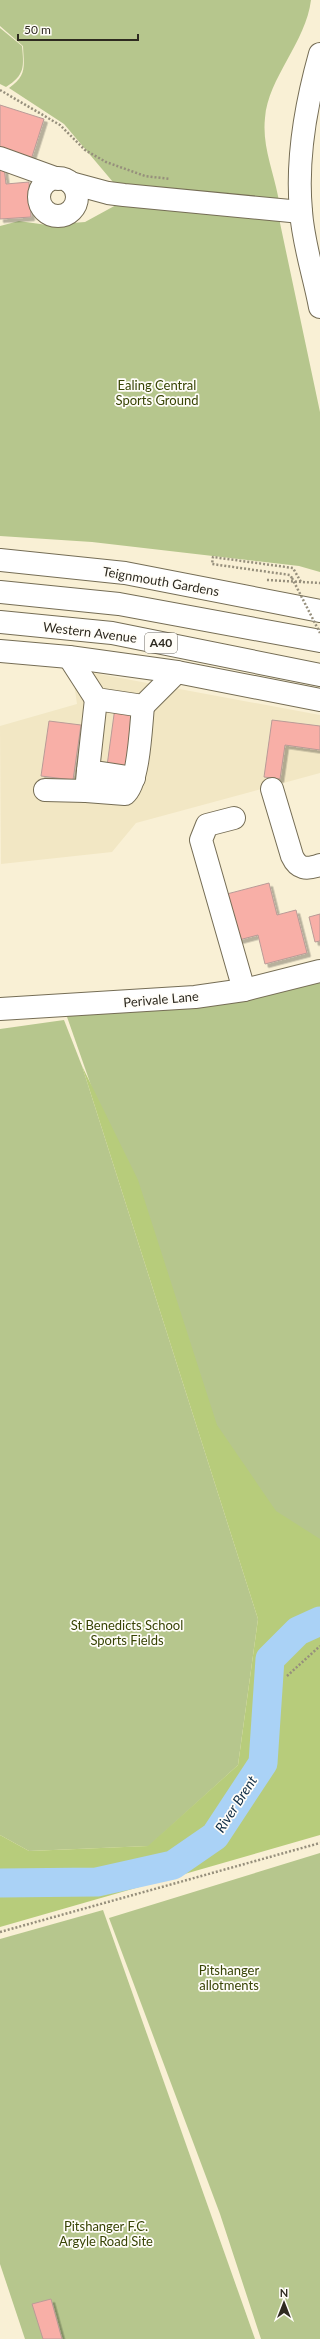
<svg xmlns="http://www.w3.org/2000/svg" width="320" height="2339" font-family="Lato,sans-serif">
  <defs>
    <filter id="shadow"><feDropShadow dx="3.5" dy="3.5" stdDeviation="0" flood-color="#0004"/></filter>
  </defs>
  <rect width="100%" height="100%" fill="#f9f0d5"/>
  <path fill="#f2e7c4" d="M72,669L320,715V773L136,823L112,852L1,864L0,726L77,704Z"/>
  <g fill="#b6c68d">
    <path d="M0,0H311C306,42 268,78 265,118C262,145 273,170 278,196C280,205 280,214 280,223L320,412V572L299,566L92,542L0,536V226L19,221L47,225L85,222L118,204V188L64,124L9,88C27,75 24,67 23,46L0,26Z"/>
    <path d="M0,28L22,46C24,67 25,75 6,87L0,84Z"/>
    <path d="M320,982V1599L255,1553L66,1014Z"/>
    <path d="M64,1020L82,1066L258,1619L238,1765L149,1846L29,1851L0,1835V1029Z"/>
    <path d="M320,1853V2339H261L220,2214L109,1918Z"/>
    <path d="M103,1910L255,2339H25L0,2264V1939Z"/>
  </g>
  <path fill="#b7cc7b" d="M82,1066L138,1180L217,1425L276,1511L320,1539V1835L0,1927V1835L29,1851L148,1846L238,1765L258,1619Z"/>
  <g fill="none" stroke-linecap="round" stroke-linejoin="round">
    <path stroke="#aad2f6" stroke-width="29" d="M0,1883L97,1882L173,1865L215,1836L263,1763L270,1659L298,1631L320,1621"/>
  </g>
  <g fill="#f8afa7" stroke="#b99b97" filter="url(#shadow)">
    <path d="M0,105L44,119L30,163L0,153Z"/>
    <path d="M4,167L6,184L29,182L31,217L0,219V168Z"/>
    <path d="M116,700L137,702L125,791L104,788Z"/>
    <path d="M272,720L320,726V750L285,745L280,779L264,777Z"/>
    <path d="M49,721L81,725L73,780L41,776Z"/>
    <path d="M269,883L277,915L296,910L307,953L265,964L258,935L235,941L223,895Z"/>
    <path d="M320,914V941L315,942L309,917Z"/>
    <path d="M51,2299L62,2339H43L32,2304Z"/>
  </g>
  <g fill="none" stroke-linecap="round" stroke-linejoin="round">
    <g stroke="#756d55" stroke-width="24">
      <g id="minor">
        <path d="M320,54C306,104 296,158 301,211C303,243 314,275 320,307"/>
        <path d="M0,158L58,179"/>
        <circle cx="58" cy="197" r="19"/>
        <path d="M71,183L108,193L124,195L301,212"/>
        <path d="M69,657L96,699L143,706L177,672"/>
        <path d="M96,699L88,771L134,778"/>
        <path d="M88,771L86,791L125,794C139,783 141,725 143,706"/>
        <path d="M272,789L292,856C298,869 306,870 320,865"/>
        <path d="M45,790L86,791"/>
        <path d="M234,818L207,825L201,840L244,990"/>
        <path d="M0,1009L195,997L244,990L320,971"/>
      </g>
    </g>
    <g stroke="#756d55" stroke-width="24">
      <path id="major" d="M0,560L125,573L320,611"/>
    </g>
    <g stroke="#756d55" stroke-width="24">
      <g id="highway">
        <path d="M0,592L119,604L320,641"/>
        <path d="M0,622L112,633L320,675"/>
        <path d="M0,651L69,657L177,672L320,700"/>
      </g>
    </g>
    <g stroke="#968f7c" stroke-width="2.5" stroke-dasharray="2 2" stroke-linecap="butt">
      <path d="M0,90L60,125L85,150L106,162L145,176L170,179"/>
      <path d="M292,578L290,575L212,564L213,557L293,568L301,582"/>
      <path d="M267,580L320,583"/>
      <path d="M287,1676L320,1646"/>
      <path d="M0,1932L320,1843"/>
    </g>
    <use href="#minor" stroke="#fff" stroke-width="22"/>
    <use href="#major" stroke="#fff" stroke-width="22"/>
    <use href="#highway" stroke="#fff" stroke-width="22"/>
    <path stroke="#968f7c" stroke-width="2.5" stroke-dasharray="2 2" stroke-linecap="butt" d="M292,578L320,633"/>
  </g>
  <g text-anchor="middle" stroke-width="3.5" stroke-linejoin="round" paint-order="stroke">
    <rect fill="#fffdf8" stroke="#6d6961" stroke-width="1" x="145" y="633" width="32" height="20" rx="3"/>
    <g font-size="12" font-weight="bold" fill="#2e2a20">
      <text x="161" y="647">A40</text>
    </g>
    <g font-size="13" fill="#374304" stroke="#fffdf8">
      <text x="157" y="390">Ealing Central<tspan x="157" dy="15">Sports Ground</tspan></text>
      <text x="127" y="1630">St Benedicts School<tspan x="127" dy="15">Sports Fields</tspan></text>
      <text x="229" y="1975">Pitshanger<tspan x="229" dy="15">allotments</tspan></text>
      <text x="106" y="2231">Pitshanger F.C.<tspan x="106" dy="15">Argyle Road Site</tspan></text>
    </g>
    <g font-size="13" fill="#2e2a20" stroke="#fffdf8">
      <text transform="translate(161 581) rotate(10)" y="5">Teignmouth Gardens</text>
      <text transform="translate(90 632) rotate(7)" y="5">Western Avenue</text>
      <text transform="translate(161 999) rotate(-5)" y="5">Perivale Lane</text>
    </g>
    <g font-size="14" font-style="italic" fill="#122f47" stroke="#fffdf8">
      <text transform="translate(236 1804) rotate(-57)" y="5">River Brent</text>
    </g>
  </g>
  <g transform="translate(284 2303)" stroke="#fffdf8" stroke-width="3" paint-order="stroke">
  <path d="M0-3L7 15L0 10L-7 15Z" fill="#2e2a20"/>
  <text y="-6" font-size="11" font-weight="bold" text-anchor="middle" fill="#2e2a20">N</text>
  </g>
  <path d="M18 34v6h120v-6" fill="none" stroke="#2e2a20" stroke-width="2"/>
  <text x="24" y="34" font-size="12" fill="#2e2a20" stroke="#fffdf8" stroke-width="3" paint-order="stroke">50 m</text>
</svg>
